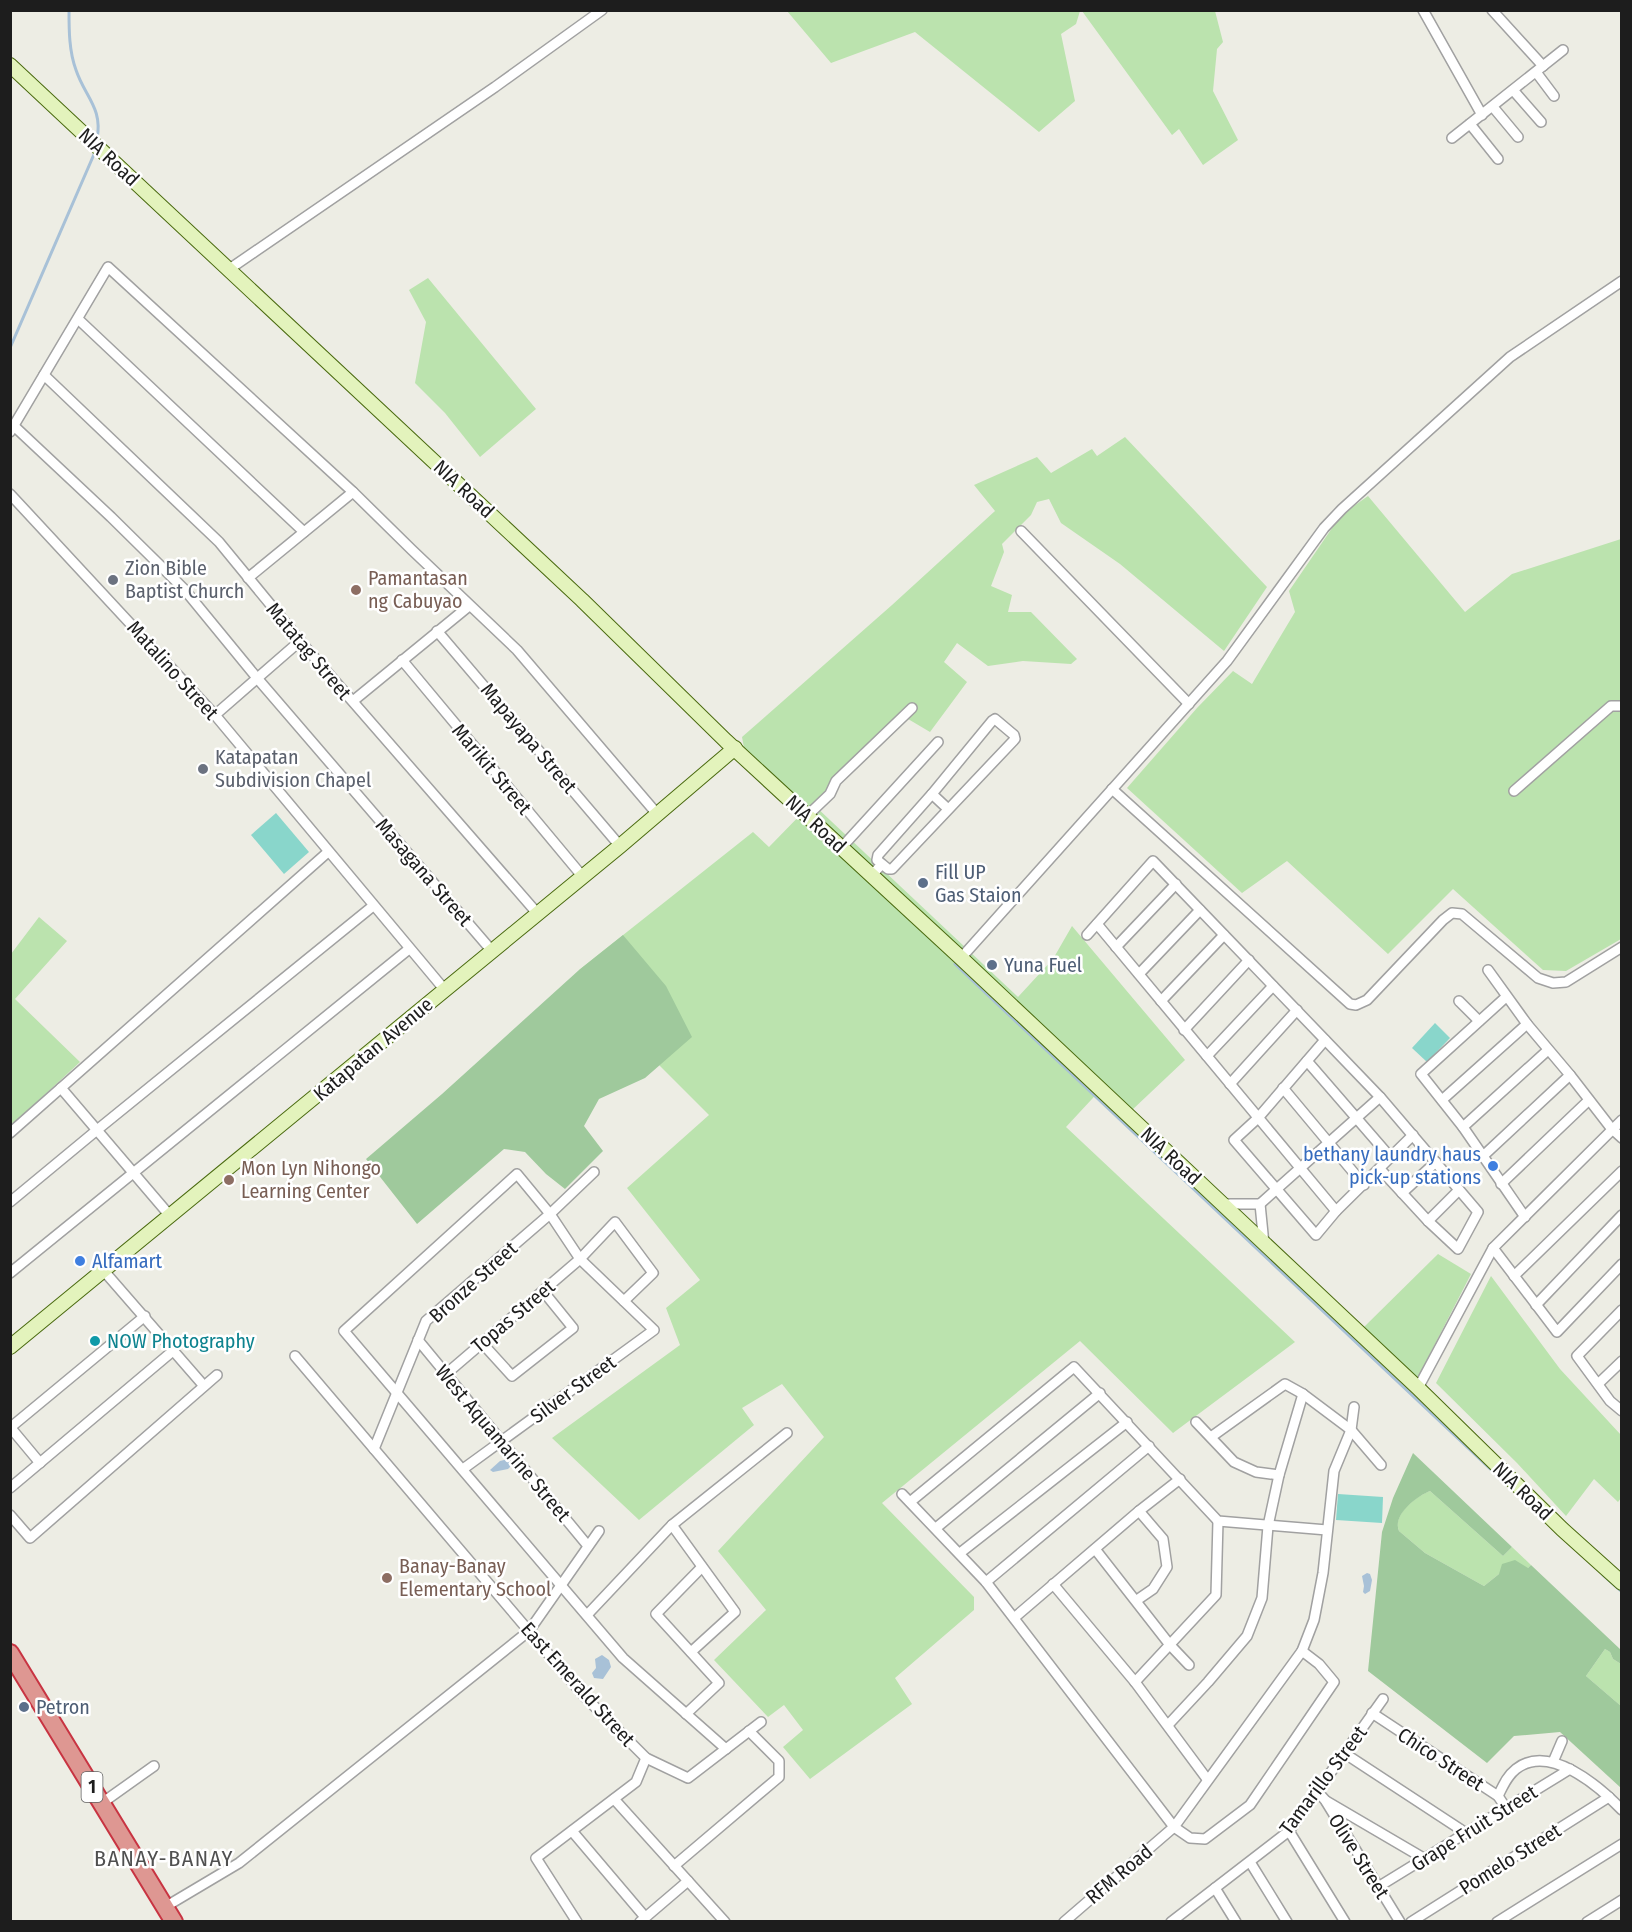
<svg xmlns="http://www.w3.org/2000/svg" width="1632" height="1932" font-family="'Fira Sans Condensed',sans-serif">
  <rect width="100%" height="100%" fill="#edede4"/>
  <g fill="#bbe3ae">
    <path d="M787,11H1080L1076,24L1061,34L1075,101L1039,132L915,32L831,63Z"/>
    <path d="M1082,11H1215L1223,42L1217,49L1213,91L1238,140L1203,165L1179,129L1172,135Z"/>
    <path d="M428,278L536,409L480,457L445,413L415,383L426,322L409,290Z"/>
    <path d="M1125,437L1267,587L1224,651L1120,564L1061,523L1049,499L1037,502L1031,515L1002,544L1004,552L991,586L1012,595L1008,612H1031L1077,659L1071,664L1023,661L988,666L957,643L944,662L967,682L930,732L903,716L814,805L1018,997L1053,959L1072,926L1185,1060L1131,1111L1104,1086L1066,1127L1295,1342L1173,1433L1080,1341L882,1503L974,1597V1610L895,1678L912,1704L810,1779L783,1747L803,1730L784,1705L768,1717L714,1660L766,1610L718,1551L824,1437L782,1384L742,1408L754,1425L639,1520L552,1438L680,1345L666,1308L700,1280L627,1188L709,1115L625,1031L579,970L753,832L769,847L808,807L744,748L742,737L892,605L995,511L974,485L1037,457L1051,473L1092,449L1097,456Z"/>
    <path d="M1368,496L1465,612L1512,574L1621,539V939L1566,971L1543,970L1453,889L1388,954L1287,861L1242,893L1127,788L1197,708L1233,671L1252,684L1295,612L1289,591L1341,515Z"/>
    <path d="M39,917L67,941L15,999L80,1062L11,1126V954Z"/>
    <path d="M1438,1254L1471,1274L1416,1381L1363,1328Z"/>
    <path d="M1491,1276L1560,1369L1621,1435V1498L1618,1502L1594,1479L1566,1516L1517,1463L1436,1383Z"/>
    <path d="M1430,1491L1503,1556L1512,1547L1531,1565L1528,1568L1499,1574L1484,1586L1425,1553L1399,1531C1392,1514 1417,1496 1430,1491Z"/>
    <path d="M1605,1649L1610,1652L1613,1659L1621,1664V1706L1586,1676Z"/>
  </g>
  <g fill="#9fc99c">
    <path d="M623,935L666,986L692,1037L645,1078L599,1099L584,1126L603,1151L565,1189L546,1174L525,1152L504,1149L417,1224L366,1159L442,1094L579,970Z"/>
    <path d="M1413,1453L1512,1547L1503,1556L1430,1491C1417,1496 1392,1515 1399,1531L1425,1553L1484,1586L1499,1574L1502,1564L1515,1560L1528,1568L1531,1565L1621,1650V1664L1613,1659L1610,1652L1605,1649L1586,1676L1621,1706V1788L1560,1732L1514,1736L1487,1763L1368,1671L1382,1532L1393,1498Z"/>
  </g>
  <g fill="#89d6cb">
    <path d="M276,813L309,852L284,874L251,835Z"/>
    <path d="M1435,1023L1450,1038L1427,1062L1412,1048Z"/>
    <path d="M1338,1494L1383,1497L1382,1523L1336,1520Z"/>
  </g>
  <g fill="#a8c1d7">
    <path d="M508,1459L512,1465L508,1469L493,1472L490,1470L500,1461Z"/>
    <path d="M1367,1573L1370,1574L1372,1580L1370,1591L1365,1594L1363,1592L1364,1586L1362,1576Z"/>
    <path d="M602,1655L609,1660L611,1667L603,1679L594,1678L592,1673L596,1668L595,1659Z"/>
  </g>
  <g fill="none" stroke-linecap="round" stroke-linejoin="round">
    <g stroke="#a8c1d7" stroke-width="3">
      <path d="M69,10C69,30 69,51 76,70C85,97 103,108 97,139"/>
      <path d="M10,348L95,152"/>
      <path d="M955,964L1502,1480"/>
      <path d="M1603,1575L1622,1592"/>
    </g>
    <g stroke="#a1a1a1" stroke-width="12">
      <g id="street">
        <path d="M1423,10L1482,115"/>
        <path d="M1492,10L1543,66"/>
        <path d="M1536,72L1554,96"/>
        <path d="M1513,90L1541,122"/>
        <path d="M1493,107L1518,137"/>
        <path d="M1470,124L1498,159"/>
        <path d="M1452,138L1563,50"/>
        <path d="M228,270L495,87L602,10"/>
        <path d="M78,319L304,532"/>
        <path d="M44,375L219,542L307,649L537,913"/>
        <path d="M14,426L111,517L184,589L257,678L492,951"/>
        <path d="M10,432L108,267L353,492L412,550L517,650L658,815"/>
        <path d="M10,494L215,715L444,989"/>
        <path d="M1021,531L1189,704"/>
        <path d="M248,578L353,492"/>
        <path d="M437,631L620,846"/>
        <path d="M402,660L583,877"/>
        <path d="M353,701L469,606"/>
        <path d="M215,715L300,641"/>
        <path d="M1112,789L1350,1004L1356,1005L1367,1000L1443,920L1452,913L1462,914L1538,978L1553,983L1566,982L1622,947"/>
        <path d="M1514,791L1611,706H1622"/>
        <path d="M932,794L948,809"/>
        <path d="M808,815L830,794L836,781L912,708"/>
        <path d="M842,847L938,742"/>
        <path d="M872,875L882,864L877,860L878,855L932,794L992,721L995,719L1014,735L1015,739L892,869H888L882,864"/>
        <path d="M1097,924L1336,1211"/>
        <path d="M1087,935L1153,861L1380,1097L1478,1212L1458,1249L1428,1221L1380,1169"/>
        <path d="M1116,947L1176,884"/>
        <path d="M961,958L1227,661L1324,528L1342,509L1510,357L1622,281"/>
        <path d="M1488,970L1527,1024L1570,1075L1611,1128L1622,1138"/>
        <path d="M1139,974L1200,910"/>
        <path d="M1506,997L1421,1074L1463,1127L1525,1217"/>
        <path d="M1161,1001L1224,935"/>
        <path d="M1459,1001L1479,1021"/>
        <path d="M1184,1030L1249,960"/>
        <path d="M1325,1040L1258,1118L1234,1140L1316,1235L1336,1211L1413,1135"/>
        <path d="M1207,1056L1273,986"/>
        <path d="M1307,1061L1391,1158"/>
        <path d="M1230,1084L1297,1010"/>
        <path d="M61,1088L171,1217"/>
        <path d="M1283,1088L1364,1185"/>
        <path d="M1442,1100L1527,1024"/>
        <path d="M1463,1127L1548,1050"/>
        <path d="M10,1133L328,852"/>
        <path d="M1482,1157L1570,1075"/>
        <path d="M1501,1184L1589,1100"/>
        <path d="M1402,1193L1436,1162"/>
        <path d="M10,1202L97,1130L373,906"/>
        <path d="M1221,1204H1260L1264,1244"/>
        <path d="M1260,1204L1380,1097"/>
        <path d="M1428,1221L1459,1190"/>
        <path d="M1493,1248L1557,1332L1622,1264"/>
        <path d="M104,1271L204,1386"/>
        <path d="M10,1273L409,949"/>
        <path d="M1514,1276L1622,1171"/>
        <path d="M1536,1305L1622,1215"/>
        <path d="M1622,1310L1577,1356L1610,1401L1622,1411"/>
        <path d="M418,1340L588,1546"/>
        <path d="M482,1343L512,1376L573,1328L543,1291"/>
        <path d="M295,1356L585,1697L646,1758L688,1778L761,1722"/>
        <path d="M446,1374L580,1259L615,1222L653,1273L624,1301"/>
        <path d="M1598,1384L1622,1361"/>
        <path d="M1418,1388L1493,1248L1622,1120"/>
        <path d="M1196,1422L1234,1462L1256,1472L1279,1475"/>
        <path d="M10,1427L40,1463"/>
        <path d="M11,1427L145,1316"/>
        <path d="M1211,1437L1285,1384L1303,1394L1351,1430L1381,1465"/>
        <path d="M374,1449L426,1321L550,1214L594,1172"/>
        <path d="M463,1469L654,1330L580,1259L550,1214L517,1174L344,1331L623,1658L726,1749"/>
        <path d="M10,1488L174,1350"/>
        <path d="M902,1494L986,1582L1174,1827L1190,1838L1205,1839L1250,1805L1334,1682L1319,1664L1302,1651"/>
        <path d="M910,1502L1074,1367L1218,1521L1327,1530"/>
        <path d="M10,1515L30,1538L217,1375"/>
        <path d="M672,1525L735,1612L691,1652"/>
        <path d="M936,1528L1100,1393"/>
        <path d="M1095,1549L1170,1645L1189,1665"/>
        <path d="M960,1553L1127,1422"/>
        <path d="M986,1582L1149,1446"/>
        <path d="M1053,1584L1135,1682L1207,1779"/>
        <path d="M1137,1600L1153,1589L1167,1567L1163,1539L1139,1511"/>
        <path d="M587,1615L672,1525L787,1433"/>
        <path d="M1014,1618L1139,1511L1180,1479"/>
        <path d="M1135,1682L1216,1595L1218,1521"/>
        <path d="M1372,1713L1498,1796L1506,1808"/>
        <path d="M686,1714L719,1683L656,1614L702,1567"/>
        <path d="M1168,1725L1208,1682L1247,1636L1262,1598L1268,1526L1279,1475L1303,1394"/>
        <path d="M1344,1753L1466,1833"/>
        <path d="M1553,1762L1562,1741"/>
        <path d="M1317,1791L1325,1800L1400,1922"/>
        <path d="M1498,1796C1503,1786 1507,1776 1516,1769C1549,1743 1599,1786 1622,1810"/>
        <path d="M614,1799L725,1922"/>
        <path d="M1326,1801L1425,1859"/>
        <path d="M102,1803L154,1766"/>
        <path d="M572,1831L645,1917"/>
        <path d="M1289,1831L1345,1922"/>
        <path d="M1250,1862L1287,1922"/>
        <path d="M674,1866L779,1777V1761L749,1731"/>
        <path d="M1378,1887L1570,1769"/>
        <path d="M1215,1888L1236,1922"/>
        <path d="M165,1907L239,1863L529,1631L599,1531"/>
        <path d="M577,1922L536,1858L636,1782L646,1758"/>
        <path d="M640,1922L688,1881"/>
        <path d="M1064,1922L1174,1827L1302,1651L1314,1620L1323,1573L1334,1471L1351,1430L1354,1407"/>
        <path d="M1171,1922L1289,1831L1383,1699"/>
        <path d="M1411,1922L1609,1797"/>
        <path d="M1497,1922L1622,1844"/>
        <path d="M1587,1922L1622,1900"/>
      </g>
    </g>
    <g stroke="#4a6a0f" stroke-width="16">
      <g id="secondary">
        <path d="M10,65L582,600L726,741L961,958L1418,1388L1562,1529L1622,1583"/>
        <path d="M10,1347L620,846L735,748"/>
      </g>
    </g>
    <g stroke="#c83442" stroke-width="20">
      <path id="highway" d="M10,1653L174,1922"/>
    </g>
    <use href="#street" stroke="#fff" stroke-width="9"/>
    <use href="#secondary" stroke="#e3f3bc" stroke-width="14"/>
    <use href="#highway" stroke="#de9792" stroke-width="16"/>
  </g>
  <g fill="#6b7280" stroke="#fff" stroke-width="2">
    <circle cx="113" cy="580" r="6"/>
    <circle cx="203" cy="769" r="6"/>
  </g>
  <g fill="#8d6e63" stroke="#fff" stroke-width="2">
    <circle cx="356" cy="590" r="6"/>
    <circle cx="229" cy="1180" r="6"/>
    <circle cx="387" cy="1578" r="6"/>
  </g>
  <g fill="#5c6f8a" stroke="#fff" stroke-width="2">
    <circle cx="923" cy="883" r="6"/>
    <circle cx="992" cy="965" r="6"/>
    <circle cx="24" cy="1707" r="6"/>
  </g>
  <g fill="#3f7fe0" stroke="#fff" stroke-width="2">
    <circle cx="1493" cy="1166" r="6"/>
    <circle cx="80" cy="1261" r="6"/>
  </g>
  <circle fill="#0f9aa8" stroke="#fff" stroke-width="2" cx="95" cy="1341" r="6"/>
  <g text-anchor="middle" stroke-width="5" stroke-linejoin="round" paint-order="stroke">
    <rect fill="#fff" stroke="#616161" stroke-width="1.5" x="81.5" y="1772" width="21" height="30" rx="4.5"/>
    <g font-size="18" font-weight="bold" fill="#1d1d1d">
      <text x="92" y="1793">1</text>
    </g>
    <g font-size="20" fill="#1d1d1d" stroke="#fff">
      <text transform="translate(109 157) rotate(43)" y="7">NIA Road</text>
      <text transform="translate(464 489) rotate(43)" y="7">NIA Road</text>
      <text transform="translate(309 651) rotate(50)" y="7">Matatag Street</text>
      <text transform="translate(173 670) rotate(48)" y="7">Matalino Street</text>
      <text transform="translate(529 738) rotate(50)" y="7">Mapayapa Street</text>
      <text transform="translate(492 769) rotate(50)" y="7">Marikit Street</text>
      <text transform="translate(816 824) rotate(43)" y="7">NIA Road</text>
      <text transform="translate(424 872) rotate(49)" y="7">Masagana Street</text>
      <text transform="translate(373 1049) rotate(-40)" y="7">Katapatan Avenue</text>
      <text transform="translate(1171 1156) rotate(43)" y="7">NIA Road</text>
      <text transform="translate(473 1282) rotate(-42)" y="7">Bronze Street</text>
      <text transform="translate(513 1316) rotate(-40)" y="7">Topas Street</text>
      <text transform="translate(573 1389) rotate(-36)" y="7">Silver Street</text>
      <text transform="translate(503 1443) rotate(50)" y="7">West Aquamarine Street</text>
      <text transform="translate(1523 1491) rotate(44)" y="7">NIA Road</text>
      <text transform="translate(578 1684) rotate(48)" y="7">East Emerald Street</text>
      <text transform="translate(1441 1759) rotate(33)" y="7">Chico Street</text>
      <text transform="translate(1323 1780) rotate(-53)" y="7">Tamarillo Street</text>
      <text transform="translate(1474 1828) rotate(-32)" y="7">Grape Fruit Street</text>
      <text transform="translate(1359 1856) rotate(58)" y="7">Olive Street</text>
      <text transform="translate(1510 1859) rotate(-32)" y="7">Pomelo Street</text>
      <text transform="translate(1119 1874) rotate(-40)" y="7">RFM Road</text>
    </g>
    <g font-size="20" fill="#5b616d" stroke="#fff" text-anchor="start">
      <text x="125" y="575">Zion Bible<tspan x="125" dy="23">Baptist Church</tspan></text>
      <text x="215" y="764">Katapatan<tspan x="215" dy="23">Subdivision Chapel</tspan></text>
    </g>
    <g font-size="20" fill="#785e54" stroke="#fff" text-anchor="start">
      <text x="368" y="585">Pamantasan<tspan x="368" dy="23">ng Cabuyao</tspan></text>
      <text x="241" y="1175">Mon Lyn Nihongo<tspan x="241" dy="23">Learning Center</tspan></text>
      <text x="399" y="1573">Banay-Banay<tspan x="399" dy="23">Elementary School</tspan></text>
    </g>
    <g font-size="20" fill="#4e5e75" stroke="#fff" text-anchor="start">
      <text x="935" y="879">Fill UP<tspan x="935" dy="23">Gas Staion</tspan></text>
      <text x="1004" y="972">Yuna Fuel</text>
      <text x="36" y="1714">Petron</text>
    </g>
    <g font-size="20" fill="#366cbe" stroke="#fff" text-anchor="end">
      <text x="1481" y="1161">bethany laundry haus<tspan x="1481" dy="23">pick-up stations</tspan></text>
      <text x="92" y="1268" text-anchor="start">Alfamart</text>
    </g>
    <g font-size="20" fill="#0d838f" stroke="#fff" text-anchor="start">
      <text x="107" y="1348">NOW Photography</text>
    </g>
    <g font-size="22" letter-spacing="1.5" fill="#505050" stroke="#fff">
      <text x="164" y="1866">BANAY-BANAY</text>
    </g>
  </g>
  <rect width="1632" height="1932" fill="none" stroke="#1d1d1d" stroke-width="24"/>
</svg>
